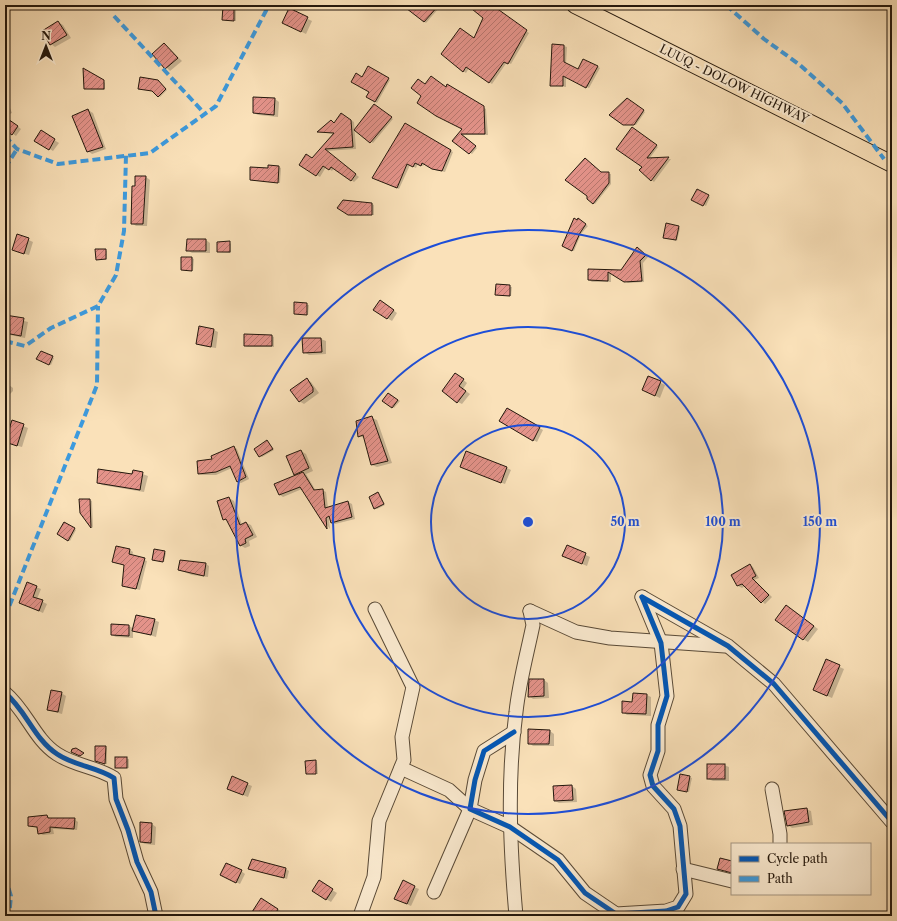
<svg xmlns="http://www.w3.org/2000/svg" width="897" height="921" font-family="'Libre Caslon Text',serif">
  <defs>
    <pattern id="building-hatch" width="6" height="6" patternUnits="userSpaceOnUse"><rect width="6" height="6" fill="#e4938a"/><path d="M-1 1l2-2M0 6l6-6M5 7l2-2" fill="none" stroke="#b8776f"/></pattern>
  </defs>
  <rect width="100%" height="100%" fill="#fae1b9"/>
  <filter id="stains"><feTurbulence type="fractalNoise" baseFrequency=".005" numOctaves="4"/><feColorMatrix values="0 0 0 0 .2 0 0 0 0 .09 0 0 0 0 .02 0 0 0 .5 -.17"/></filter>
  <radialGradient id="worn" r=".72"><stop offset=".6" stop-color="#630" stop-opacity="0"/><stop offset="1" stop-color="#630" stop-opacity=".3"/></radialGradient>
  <g fill="#0003">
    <path d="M403,5H435L439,8L426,23Z"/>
    <path d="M490,5L505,14L504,15L529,33L511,64L507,62L492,84L469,68L466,73L463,71L475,39Z"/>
    <path d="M223,7L236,8V21L223,20Z"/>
    <path d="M289,10L312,21L306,34L288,25Z"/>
    <path d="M58,22L63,25L71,38L55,47L51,44Z"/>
    <path d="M164,44L182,61L170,71L153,54Z"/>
    <path d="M564,46L567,47L566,64L578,70L584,60L600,68L589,88L566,77V87L551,85Z"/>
    <path d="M5,65L7,66L8,82H5Z"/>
    <path d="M368,67L390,80L377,103L367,97L370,92L362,78Z"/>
    <path d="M84,70L105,83V90L85,89Z"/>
    <path d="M160,83L167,90L160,97L159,96Z"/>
    <path d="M426,85L446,88L448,85L486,109L488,135H461L477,148L472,154L454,141L464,128L422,96Z"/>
    <path d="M5,96L12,113L5,116Z"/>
    <path d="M254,98L275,99L279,102L278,117L258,115L254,113Z"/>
    <path d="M627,100L645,112L636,125H626L610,115Z"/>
    <path d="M376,106L393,119L373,143L355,130Z"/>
    <path d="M88,110L93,113L106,149L92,154L88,151Z"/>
    <path d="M344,116L354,122L356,149L326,151L359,177L354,182L334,168L332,171L326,167L320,177L300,165L312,159L335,134L319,132L335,124Z"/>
    <path d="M5,117L21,129L16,136L5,128Z"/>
    <path d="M405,124L453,152L445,172L435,170L425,163L423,166L418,163L416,168L410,165L399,189L375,179Z"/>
    <path d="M632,129L658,147L649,159H671L654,182L640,170L643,167Z"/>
    <path d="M41,132L59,143L53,151L36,140Z"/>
    <path d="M279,167L281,168L280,183L251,180L269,169Z"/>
    <path d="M601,173L611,174V184L595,204L588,199Z"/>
    <path d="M146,177L150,180L147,226H136L132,223L136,187Z"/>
    <path d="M697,190L710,197L706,206L693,199Z"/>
    <path d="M344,201L372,204L374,205V215L351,216L339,208Z"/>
    <path d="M579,220L588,226L581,234L574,251L565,247Z"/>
    <path d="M678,227L680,228L677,241L664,238Z"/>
    <path d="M18,235L33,242L29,255L18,252Z"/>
    <path d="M206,240L210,243V253H192L187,250Z"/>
    <path d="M229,242L231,244V253L218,252Z"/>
    <path d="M105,250L107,251V260L97,259Z"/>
    <path d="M640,250L648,257L643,263L644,282L628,283L611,272V282H592L589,280V270L621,271Z"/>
    <path d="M192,258L194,259L193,271L182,270Z"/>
    <path d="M497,285L512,287L511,296L496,295Z"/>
    <path d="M295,303L309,305L308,315L295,313Z"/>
    <path d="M385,304L397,313L392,321L387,318Z"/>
    <path d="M6,316L28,322L25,338L5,334Z"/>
    <path d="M214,330L218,332L216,348L202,346L197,344Z"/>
    <path d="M245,335L272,336L274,337V347H247L245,346Z"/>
    <path d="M321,339L326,341V354L309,355L304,352Z"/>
    <path d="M41,352L54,358L51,365L38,359Z"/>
    <path d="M460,377L467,383L463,389L470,394L462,404L458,402Z"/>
    <path d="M648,377L665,385L660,398L643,390Z"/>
    <path d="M307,380L311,382L319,393L304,404L299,401Z"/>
    <path d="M5,382L13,388V391L9,395L5,394Z"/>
    <path d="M389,394L400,401L394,408L384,401Z"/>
    <path d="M507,409L543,430L537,442L500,421Z"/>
    <path d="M372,418L377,420L392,463L377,467L372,465L365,438L358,436Z"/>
    <path d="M13,422L28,428L22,447L11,444Z"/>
    <path d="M267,441L274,450L262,457L260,456Z"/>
    <path d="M234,447L237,449L249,479L241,483L237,481L232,468L216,475H202L199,474L213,460Z"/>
    <path d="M301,451L306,454L313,471L306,474L316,491L322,490L326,492L328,508L348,502L352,504L355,519L335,524L332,523L331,518L329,519L330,529L302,489L283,497L280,495L275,485L297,475L295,474Z"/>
    <path d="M461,467L507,468L511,470L505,484Z"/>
    <path d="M134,471L148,476L144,492L102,485L98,482L133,475Z"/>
    <path d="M378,493L385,505L377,509L375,508Z"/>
    <path d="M229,498L234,501L242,525L246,523L251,525L257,537L249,541L250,546L245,548L240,545L229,522L224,519Z"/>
    <path d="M90,500L92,501L93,528L81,513Z"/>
    <path d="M65,523L76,530L70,541L58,534Z"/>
    <path d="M892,528V538L888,535Z"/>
    <path d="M567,546L590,557L587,566L568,558Z"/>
    <path d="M130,550L133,552L132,556L147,561L140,590L124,586L125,565L116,563Z"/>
    <path d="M164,552L166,553L164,562L153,559Z"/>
    <path d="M206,564L209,566L208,577L192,575L179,570Z"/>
    <path d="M750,565L753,567L759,578L754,580L772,597L765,604L745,586L742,588L738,586Z"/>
    <path d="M36,587L41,589L37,599L47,604L43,613L20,603Z"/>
    <path d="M791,609L818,629L808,642L803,639Z"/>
    <path d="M154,620L159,622L156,637L133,630V638L116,637L112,635L129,626L134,629Z"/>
    <path d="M826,661L844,669L832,698L818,692Z"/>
    <path d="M544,680L548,683L549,698L533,699L529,696Z"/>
    <path d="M61,693L66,696L62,714L48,710Z"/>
    <path d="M647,695L651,697V716L627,715L623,712L633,703Z"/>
    <path d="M550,731L554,734V746H533L529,743Z"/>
    <path d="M106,747L107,748V764L98,762Z"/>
    <path d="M116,758L129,759V768L116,767Z"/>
    <path d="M315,761L317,762L318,774H307Z"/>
    <path d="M724,765L729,767V781H713L708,779Z"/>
    <path d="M681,775L692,778L689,792L680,790Z"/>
    <path d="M232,778L252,786L248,797L232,791Z"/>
    <path d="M572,786L576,789L577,802L559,803L555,801Z"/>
    <path d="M806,809L811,811L813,825L792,828L788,825Z"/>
    <path d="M47,816L51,819H74L78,822L77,830L53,829L54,834L43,835L39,833L38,828L29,826Z"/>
    <path d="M152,824L156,827L155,845L145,844L141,842Z"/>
    <path d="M250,868L286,869L289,871L287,879Z"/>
    <path d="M241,871L245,874L240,884L226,877Z"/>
    <path d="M319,882L337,893L331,902L313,891Z"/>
    <path d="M414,887L419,889L411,906L400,901Z"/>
    <path d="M261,899L282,912L279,916H260Z"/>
  </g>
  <g fill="url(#building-hatch)" stroke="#23170c">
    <path d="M402,5H439L424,22Z"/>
    <path d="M467,5H492L527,30L508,64L504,62L489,83L466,67L463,72L441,54L460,28L474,38L483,18Z"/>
    <path d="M223,6H234V21L222,20Z"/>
    <path d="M289,8L308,17L301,32L282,23Z"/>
    <path d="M58,21L67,35L50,45L42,31Z"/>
    <path d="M164,43L178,58L165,69L152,54Z"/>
    <path d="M552,44L564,45V62L578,69L583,59L598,66L586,88L563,76V86H550Z"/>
    <path d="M368,66L389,78L375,102L366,97L369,92L351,82L356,73L362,77Z"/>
    <path d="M83,68L104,80V89H84Z"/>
    <path d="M431,76L446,87L447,84L484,106L485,134H461L476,146L469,154L452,141L462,129L436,116L417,103L421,96L411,88L418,79L425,84Z"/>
    <path d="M140,77L158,80L166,89L158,97L152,91L138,89Z"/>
    <path d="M253,97L275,98L274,115L253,113Z"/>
    <path d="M627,98L644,110L634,125H623L609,115Z"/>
    <path d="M374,104L392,117L370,143L354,130Z"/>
    <path d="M88,109L103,147L87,152L72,116Z"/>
    <path d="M341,113L351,120L353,147L325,149L356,174L351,181L331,167L329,170L323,166L316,176L299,165L306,154L312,158L334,133L317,132L331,120L334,123Z"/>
    <path d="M5,117L18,126L12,135L5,130Z"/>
    <path d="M405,123L451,150L442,171L432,169L422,163L421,166L415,163L413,167L407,164L397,188L372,178Z"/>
    <path d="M632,127L657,145L647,158L669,157L651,181L639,170L642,167L616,149Z"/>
    <path d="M41,130L55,139L49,150L34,141Z"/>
    <path d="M585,158L601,172H609V183L593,204L587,199V196L565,180Z"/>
    <path d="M268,165L279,166L278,183L250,180V167L268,168Z"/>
    <path d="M135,176H146L143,224H131L132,186H135Z"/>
    <path d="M697,189L709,195L703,206L691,200Z"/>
    <path d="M343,200L372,203V215H348L337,208Z"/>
    <path d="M574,218L577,220L578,218L586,224L580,233L572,251L562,246Z"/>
    <path d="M666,223L679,226L676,240L663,238Z"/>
    <path d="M17,234L29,238L24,254L12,250Z"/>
    <path d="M187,239H206V251H186Z"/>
    <path d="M230,241V252H217V242Z"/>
    <path d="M637,247L646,255L640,261L642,281L624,282L608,272V281L588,280V269L621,270Z"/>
    <path d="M95,249H106V259L96,260Z"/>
    <path d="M181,257H192V271L181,270Z"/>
    <path d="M496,284L510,285V296L495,295Z"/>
    <path d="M380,300L394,310L387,319L373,310Z"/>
    <path d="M294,302L307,303V315L294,314Z"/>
    <path d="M5,315L24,318L21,336L5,333Z"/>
    <path d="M199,326L214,329L211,347L196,344Z"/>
    <path d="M244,334L272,335V346H244Z"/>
    <path d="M302,338H321L322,352L303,353Z"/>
    <path d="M41,351L53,356L49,365L36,359Z"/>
    <path d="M455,373L464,379L459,386L466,391L457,403L442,391Z"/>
    <path d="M648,376L661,381L655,396L642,390Z"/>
    <path d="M307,378L313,388V392L299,402L290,390Z"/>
    <path d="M388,393L398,400L392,408L382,401Z"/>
    <path d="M507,408L540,427L533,441L499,421Z"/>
    <path d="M372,416L388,461L371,465L363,435L358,437L356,421Z"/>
    <path d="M12,420L24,424L17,446L5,442Z"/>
    <path d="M267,440L273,449L259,457L254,449Z"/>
    <path d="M234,446L246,477L237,482L230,466L216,472L198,474L197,461L212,459L211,456Z"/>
    <path d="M301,450L309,468L294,475L286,456Z"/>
    <path d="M466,451L507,467L501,483L460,467Z"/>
    <path d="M98,469L132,474L133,470L143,472L140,490L97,483Z"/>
    <path d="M303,472L314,490L323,489L325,508L348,501L352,517L331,523L329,516L326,518L327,529L300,487L279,495L274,484Z"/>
    <path d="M378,492L384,504L374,509L369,497Z"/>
    <path d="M229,497L240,525L246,522L253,535L245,539L246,543L240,546L226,519L223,520L217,501Z"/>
    <path d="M79,499H90L91,528L80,513Z"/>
    <path d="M64,522L75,528L68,541L57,534Z"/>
    <path d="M567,545L586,553L582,564L562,556Z"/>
    <path d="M116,546L130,549L129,554L145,558L136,589L122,586L124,565L112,562Z"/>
    <path d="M154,549L165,551L163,562L152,560Z"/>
    <path d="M180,560L206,563L204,576L178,570Z"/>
    <path d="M750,564L756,576L752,578L769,595L761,603L742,584L737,586L731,575Z"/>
    <path d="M27,582L37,586L33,597L43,600L39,611L19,603Z"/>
    <path d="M786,605L814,626L803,640L775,620Z"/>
    <path d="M136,615L155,619L151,635L132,631Z"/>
    <path d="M111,624L129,625V636L111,635Z"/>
    <path d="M826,659L840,665L827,696L813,690Z"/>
    <path d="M529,679H544V696L528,697Z"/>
    <path d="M51,690L62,692L58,712L47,710Z"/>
    <path d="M633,693L647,694L646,714L622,713V701L632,702Z"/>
    <path d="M528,729L550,730L549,744H528Z"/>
    <path d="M95,746H106L105,764L95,761Z"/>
    <path d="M76,748L84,753L80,756L71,752L72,749Z"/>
    <rect x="115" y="757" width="12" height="11"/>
    <path d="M316,760V774H306L305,761Z"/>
    <rect x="707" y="764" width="18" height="15"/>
    <path d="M680,774L690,776L687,792L677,790Z"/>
    <path d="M232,776L248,783L243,795L227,789Z"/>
    <path d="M572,785L573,800L554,801L553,786Z"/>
    <path d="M807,808L809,822L787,826L784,811Z"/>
    <path d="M47,815L48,818H75L74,829L50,827V832L38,834L37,827L28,826V817Z"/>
    <path d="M140,822L152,823L151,843L140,842Z"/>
    <path d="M720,858L732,861V873L717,869Z"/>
    <path d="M252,859L286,868L284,878L248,869Z"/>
    <path d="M226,863L242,870L236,883L220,875Z"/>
    <path d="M319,880L333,889L326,900L312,891Z"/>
    <path d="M403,880L415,886L407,904L394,899Z"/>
    <path d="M261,898L278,909L274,916H258L252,912Z"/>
  </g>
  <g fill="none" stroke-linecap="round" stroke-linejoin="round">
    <g stroke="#594a37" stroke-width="15">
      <g id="minor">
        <path d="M642,597L728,646L774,684L892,822"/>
        <path d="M530,611L576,632L610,638L725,646"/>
        <path d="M5,693C26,710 34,739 57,754C75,766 97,767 114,778L116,799L128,830L137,862L151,892L156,916"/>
        <path d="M514,732L484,751L475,780L470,809L510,827L558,860L585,893L616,914L666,911L678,907L686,894L680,826L674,809L653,786L650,775L658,751V725L667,696L661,643L642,597"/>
        <path d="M401,768L449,790L470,809L434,892"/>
        <path d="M772,789L780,834V844"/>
        <path d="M683,869L732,881"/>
        <path d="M360,916L374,877L379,821L404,760L402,737L413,687L375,609"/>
        <path d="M516,916C510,848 507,780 516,712C519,683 527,654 533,625L530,611"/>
      </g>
    </g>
    <g stroke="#23170c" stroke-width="18">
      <path id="major" d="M575,5L892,164"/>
    </g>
    <use href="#minor" stroke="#fcecd2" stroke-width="13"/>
    <use href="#major" stroke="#fae1b9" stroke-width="16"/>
    <g stroke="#3c9ade" stroke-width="4" stroke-dasharray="8 4" stroke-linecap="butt">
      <path d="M726,5L764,39L800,65L842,103L884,159"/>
      <path d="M114,16L205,114"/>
      <path d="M5,136L17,149L58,164L150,153L216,106L269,5"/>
      <path d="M5,168L17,149"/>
      <path d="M5,341L25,346L51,328L98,306L116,275L124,231L126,155"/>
      <path d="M5,617L97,385L98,306"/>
      <path d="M5,877L11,896L9,916"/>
    </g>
    <g stroke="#fcecd2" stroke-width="8">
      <g id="cycleway">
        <path d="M642,597L728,646L774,684L892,822"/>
        <path d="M5,693C26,710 34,739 57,754C75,766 97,767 114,778L116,799L128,830L137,862L151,892L156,916"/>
        <path d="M514,732L484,751L475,780L470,809L510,827L558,860L585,893L616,914L666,911L678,907L686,894L680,826L674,809L653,786L650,775L658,751V725L667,696L661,643L642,597"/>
      </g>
    </g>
    <use href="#cycleway" stroke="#0057b8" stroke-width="5"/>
  </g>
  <g fill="none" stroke="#1d4ed8" stroke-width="2">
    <circle cx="528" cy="522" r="97"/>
    <circle cx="528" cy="522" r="195"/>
    <circle cx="528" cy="522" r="292"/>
  </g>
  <g text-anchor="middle" stroke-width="4" stroke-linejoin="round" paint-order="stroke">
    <g font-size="12" fill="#23170c" stroke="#fcecd2">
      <text transform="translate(734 84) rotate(26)" y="4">LUUQ - DOLOW HIGHWAY</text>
    </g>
  </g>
  <circle cx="528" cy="522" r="6" fill="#1d4ed8" stroke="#fcecd2" stroke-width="2"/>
  <g font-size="12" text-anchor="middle" font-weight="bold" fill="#1d4ed8" stroke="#fcecd2" stroke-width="4" stroke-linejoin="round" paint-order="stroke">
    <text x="625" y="526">50 m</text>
    <text x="723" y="526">100 m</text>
    <text x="820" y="526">150 m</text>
  </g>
  <rect width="897" height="921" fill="none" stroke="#fae1b9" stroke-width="20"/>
  <rect x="6" y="6" width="885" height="909" fill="none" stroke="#23170c" stroke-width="2"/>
  <rect x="10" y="10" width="877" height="901" fill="none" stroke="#23170c"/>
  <rect x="731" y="843" width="140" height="52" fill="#fcecd2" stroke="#a59783"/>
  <rect x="739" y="856" width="20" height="6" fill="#0057b8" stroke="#a59783"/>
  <text x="767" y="863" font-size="12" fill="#23170c">Cycle path</text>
  <rect x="739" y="876" width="20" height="6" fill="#3c9ade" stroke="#a59783"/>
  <text x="767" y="883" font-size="12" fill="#23170c">Path</text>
  <g transform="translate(46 46)" stroke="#fcecd2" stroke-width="3" paint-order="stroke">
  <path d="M0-3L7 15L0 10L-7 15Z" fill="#23170c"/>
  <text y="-6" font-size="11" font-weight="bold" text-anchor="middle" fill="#23170c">N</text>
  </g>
  <rect width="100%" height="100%" filter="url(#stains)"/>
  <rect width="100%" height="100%" fill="url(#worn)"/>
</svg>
